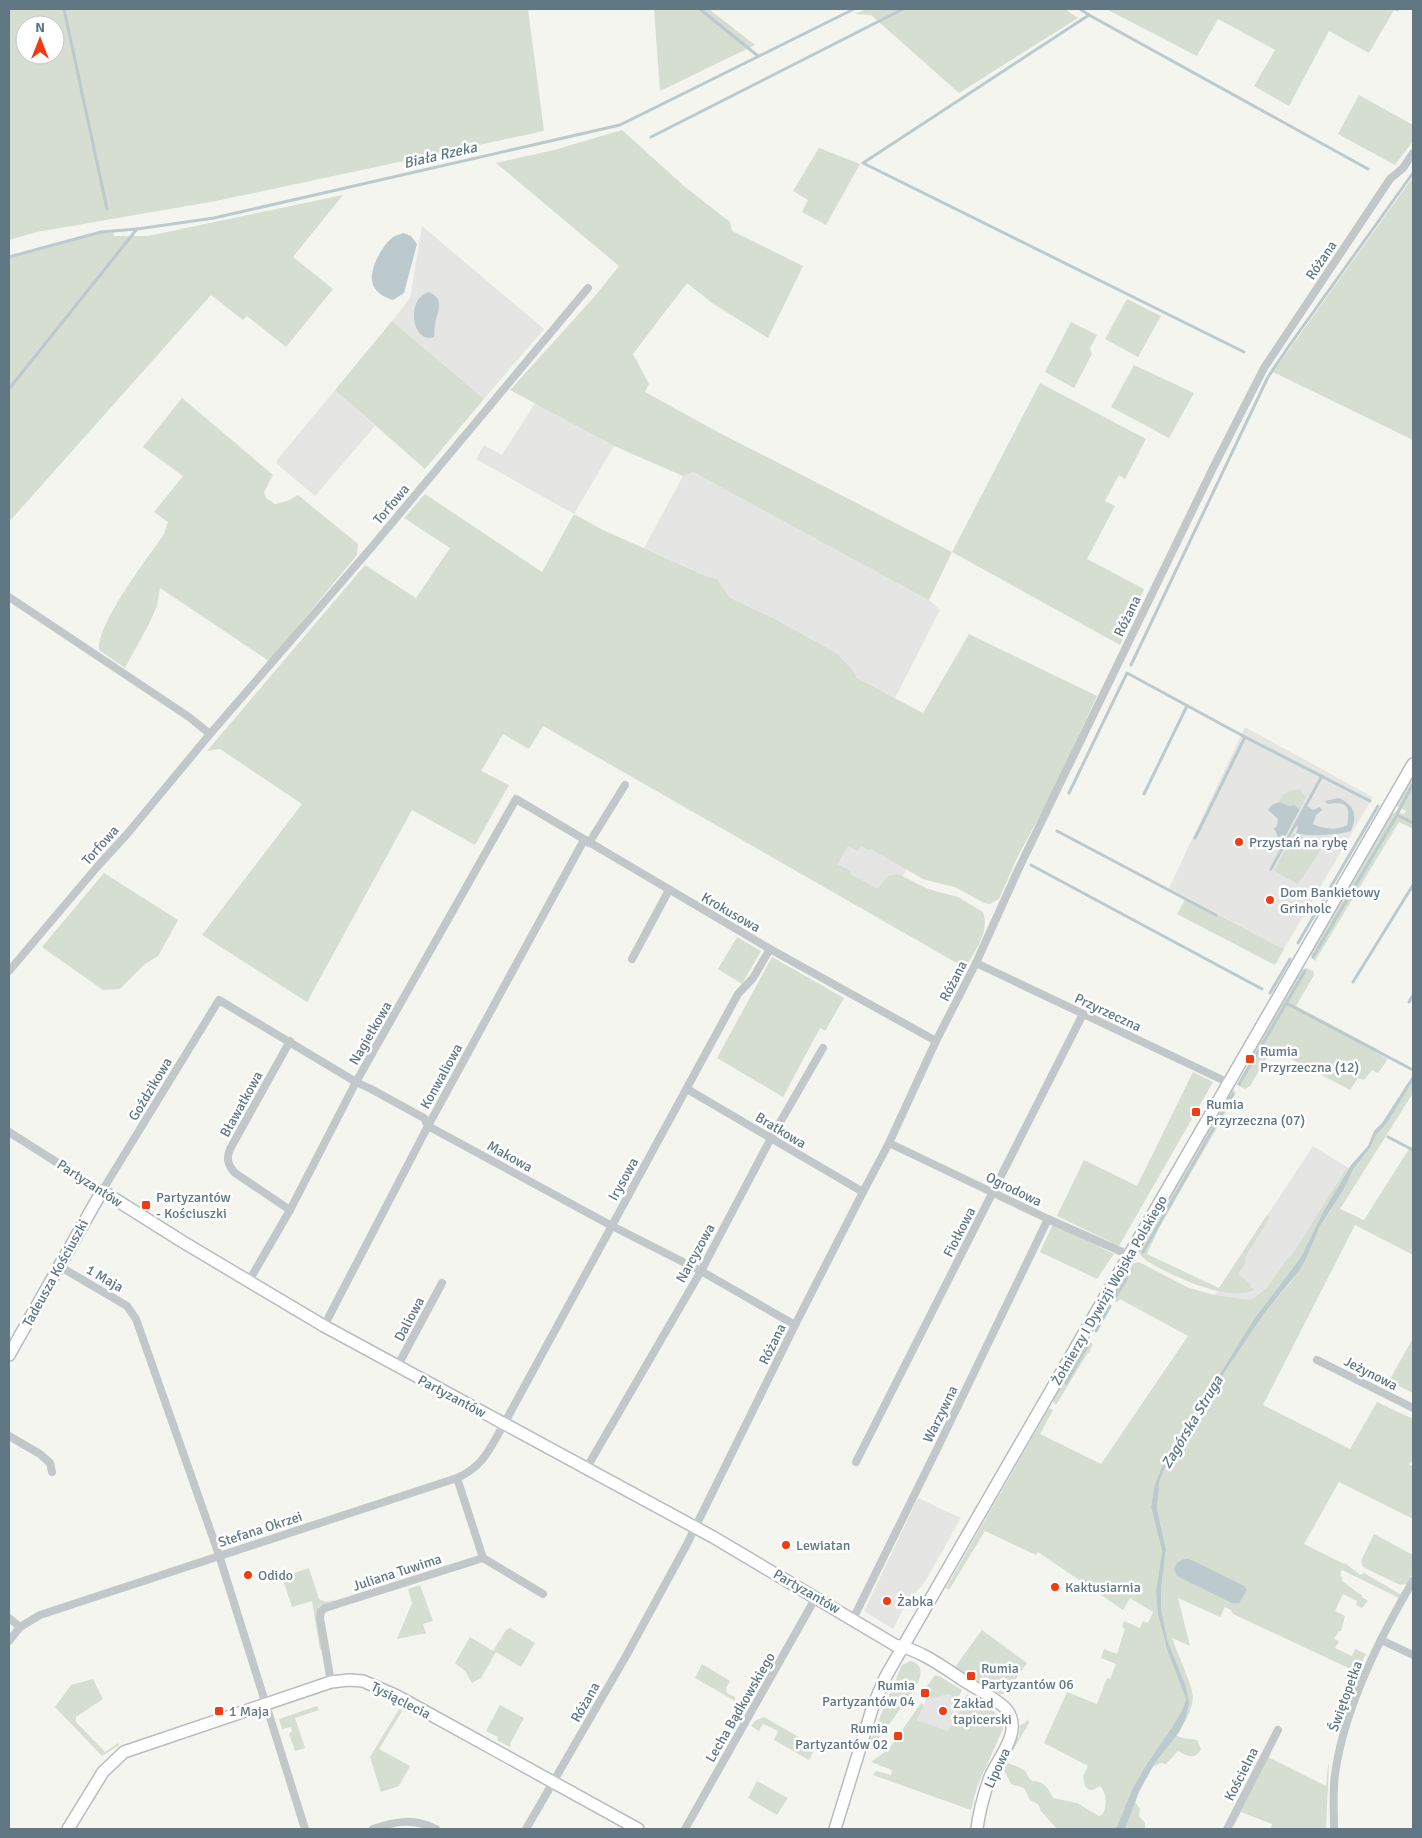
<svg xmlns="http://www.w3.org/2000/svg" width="1422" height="1838" font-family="Signika,sans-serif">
  <rect width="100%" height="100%" fill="#f5f5f0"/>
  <g fill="#e5e6e4">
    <path d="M422,226L544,329L484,399L392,321L410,298Z"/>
    <path d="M335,390L375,426L315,496L277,464V460Z"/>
    <path d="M535,403L614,446L574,514L476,459L484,445L502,455Z"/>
    <path d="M693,472L927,598L940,610L895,698L857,678L853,671L838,654L775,619L730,598L717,579L707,576L644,548L683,476Z"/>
    <path d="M1245,727L1373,797L1284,949L1169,888Z"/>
    <path d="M848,833L908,867L881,914L821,880Z"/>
    <path d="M1313,1146L1347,1167L1256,1313L1214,1296Z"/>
    <path d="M918,1498L961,1518L926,1580L905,1606L893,1629L864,1611Z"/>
    <path d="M949,1694L962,1703L953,1726L948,1731L917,1720L926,1700Z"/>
  </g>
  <g fill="#d6ddd1" fill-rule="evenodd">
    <path d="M9,9H528L544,131L216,201L37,232L9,240ZM25,25H55V55H25Z"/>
    <path d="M654,9H709L755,45L660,91Z"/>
    <path d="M866,9H1065L1078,18L959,93L871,15L855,14Z"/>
    <path d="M1106,9H1399L1398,12L1394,10L1369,53L1329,31L1289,106L1254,86L1275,50L1218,19L1197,56Z"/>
    <path d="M1359,95L1413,125V141L1395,165L1338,134Z"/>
    <path d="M622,130L684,186L730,222L732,231L803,266L768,338L712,303L687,283L633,354L649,384L645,392L714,430L952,552L1040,383L1146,439L1125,479L1119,475L1105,501L1115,506L1087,559L1144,589L1120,645L952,552L929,600L693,472L683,476L614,446L510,390L595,296L619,266L496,163L554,150Z"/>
    <path d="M819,148L860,164L826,225L802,212L808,200L793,191Z"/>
    <path d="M1413,177V440L1273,372Z"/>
    <path d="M343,195L293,257L333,289L286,347L247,316L243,320L211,295L9,522V258L101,233L114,232V236H148Z"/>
    <path d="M1127,299L1161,316L1138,357L1105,339Z"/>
    <path d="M392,321L484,399L425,469L335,390Z"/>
    <path d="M1071,322L1097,335L1090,348L1092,354L1074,388L1045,372Z"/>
    <path d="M1134,365L1194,393L1169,438L1111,407Z"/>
    <path d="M182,398L273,475L264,492L266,498L275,504L287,501L298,495L358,544L357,555L269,661L160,588L157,606L150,622L125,668L99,650C97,623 147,559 164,534L168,522L154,512L183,476L143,447Z"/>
    <path d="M425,494L542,572L574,514L603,530L706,576L717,579L730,598L775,619L838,654L853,671L857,678L923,713L969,634L1097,696L1054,789L1017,858L999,899L990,904L984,903L955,887L923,879L871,849L868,850L861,846L858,851L848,846L837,864L851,871L850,874L878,889L884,880L889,876L898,874L928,889L958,897L983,912C990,931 976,949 967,965L962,966L543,726L529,749L503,734L481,771L509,785L475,845L412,810L307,1002L202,935L302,804L220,749L207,751L365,565L416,598L450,548L404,518Z"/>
    <path d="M1413,773V829L1399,822L1315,961L1311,957V950L1389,815L1396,812L1404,814L1406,811L1395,805Z"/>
    <path d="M1300,789L1306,798L1300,809L1294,805L1289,806L1279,802C1281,792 1291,790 1300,789Z"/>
    <path d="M1294,833L1323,846L1298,884L1274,871Z"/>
    <path d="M104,873L178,920L158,956L145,964L120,989L103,990L42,947Z"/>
    <path d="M1186,898L1284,949L1275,965L1177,914Z"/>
    <path d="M737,937L761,951L742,984L718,969Z"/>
    <path d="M772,957L844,998L825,1031L820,1028L783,1097L717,1058Z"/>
    <path d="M1306,968L1313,971L1314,975L1296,1006L1377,1049L1375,1052L1388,1059L1378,1073L1372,1070L1364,1080L1358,1078L1350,1090L1272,1049L1250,1086L1245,1089L1237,1085L1252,1058L1250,1056L1299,971Z"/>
    <path d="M1193,1072L1213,1082L1119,1246L1057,1216L1084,1160L1137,1186Z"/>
    <path d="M1413,1081V1093L1340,1209L1364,1220L1407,1152L1413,1145V1255L1355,1225L1263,1405L1350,1449L1377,1402L1413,1419V1460L1409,1464L1413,1467V1519L1339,1482L1304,1544L1344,1564L1345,1563L1360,1575L1364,1573L1400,1594L1401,1596L1395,1604L1399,1598L1342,1570L1340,1576L1343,1578L1341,1580C1349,1585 1354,1591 1362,1595V1597L1368,1601L1362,1608L1356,1605L1357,1601L1343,1594L1335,1611L1345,1616L1341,1631H1339L1334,1639L1339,1641L1335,1648L1352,1656L1355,1649L1366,1654L1357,1672L1233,1614L1231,1610L1225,1607L1220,1617L1178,1598L1190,1646L1172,1638C1176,1650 1193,1687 1193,1697C1192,1711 1184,1725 1176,1735C1183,1740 1189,1738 1197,1740L1201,1749C1195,1761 1187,1756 1178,1751L1166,1764L1160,1763L1153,1767L1137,1794L1122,1829H1057L1040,1810L1039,1805L1030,1800L1024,1788L1011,1784L1005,1772L1002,1770L989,1798H987L994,1780L1017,1738H1019L1020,1725L1025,1723L1028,1719L1029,1723L1006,1762C1011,1765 1020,1767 1025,1771C1028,1775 1028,1778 1032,1781C1042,1780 1049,1788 1053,1798L1077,1803L1099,1816L1103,1814C1107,1805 1107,1793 1100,1786L1093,1790H1089L1085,1786L1083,1776L1088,1766L1044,1743L1067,1692L1097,1704L1107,1678L1110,1679L1116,1664L1101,1658L1104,1649L1117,1654L1125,1629L1122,1627L1124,1621L1140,1628L1143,1621L1148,1623L1153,1612L1130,1598L1123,1610L1038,1552L1036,1555L985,1531L949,1590L946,1588L1049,1408L1053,1410L1040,1434L1101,1464L1188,1336L1120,1299L1117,1302L1111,1298L1129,1264L1139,1262L1189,1288L1215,1295L1249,1300L1254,1298L1268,1287L1287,1259L1290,1258L1347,1167L1349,1168L1324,1210L1301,1257L1254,1319L1161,1469L1154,1487L1151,1507L1162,1553L1156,1591L1164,1639L1184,1693L1186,1699L1183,1708L1187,1710L1185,1684L1168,1642L1161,1609V1589L1166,1550L1157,1508L1160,1480L1164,1470L1226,1370L1264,1314L1290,1283L1306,1259L1320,1226L1344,1189L1354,1168L1370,1148L1376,1135L1387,1123ZM1190,1559L1243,1586L1177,1576Z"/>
    <path d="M1233,1089L1236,1092L1229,1107L1159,1228L1147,1254L1219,1288L1267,1215L1270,1217L1245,1257L1246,1262L1238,1274L1251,1285L1250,1287L1255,1290C1227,1301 1186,1281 1161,1269C1152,1263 1142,1261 1138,1250L1230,1090Z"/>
    <path d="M1053,1224L1114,1254L1097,1279L1040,1252Z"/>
    <path d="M1413,1338V1393L1389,1381Z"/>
    <path d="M1086,1340L1093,1344L1090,1350L1091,1351L1087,1354L1056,1405L1051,1399Z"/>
    <path d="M1374,1534L1413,1555V1573L1407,1584L1400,1585L1363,1567L1361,1561Z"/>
    <path d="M309,1568L319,1599L326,1602L337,1599L318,1607L321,1649L320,1650L312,1601L292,1607L282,1577Z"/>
    <path d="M420,1585L433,1621L423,1624L426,1634H421L397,1639L412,1603L408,1589Z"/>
    <path d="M510,1628L535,1643L521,1667L496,1652L481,1678L472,1683L465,1671L455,1663L470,1637L493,1651L506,1630Z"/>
    <path d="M982,1630L1027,1663L1005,1694H1000L955,1667Z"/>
    <path d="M911,1661C925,1666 921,1676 916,1687L872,1748L867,1751L866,1750L902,1665Z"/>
    <path d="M702,1664L730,1681L726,1688L727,1693L735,1697V1701L695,1678Z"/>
    <path d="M935,1675L939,1676L962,1690L957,1700L949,1694L926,1700L925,1703L929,1688L927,1686Z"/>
    <path d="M93,1679L103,1699L76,1717V1722L105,1752L118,1743L119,1745L102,1756L55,1707L71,1685Z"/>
    <path d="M967,1694L972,1697L967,1706L972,1709L977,1700C989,1708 1001,1713 1003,1729L977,1787L971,1810L873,1775L876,1771L891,1775L892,1770L871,1762L889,1749L921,1703L924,1705L917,1720L948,1731L950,1727L953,1726Z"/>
    <path d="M500,1705L524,1718L510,1744L511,1745L510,1747L497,1740L498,1737L486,1731Z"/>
    <path d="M317,1706L319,1710L295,1718L305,1748L295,1751L289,1734L292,1731L291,1727L282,1729L279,1719Z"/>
    <path d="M399,1709L402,1711L379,1749L410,1766L399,1786L381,1792L370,1757Z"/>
    <path d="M764,1717L816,1747L809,1760L774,1740L778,1731L763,1724L759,1731L751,1726L755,1721Z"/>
    <path d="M1268,1757L1326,1786L1328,1765L1329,1764L1326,1827L1327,1829H1271L1272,1824L1241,1812L1233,1827L1232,1826Z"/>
    <path d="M757,1781L788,1798L777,1815L748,1798Z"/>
    <path d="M1135,1802L1140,1809L1139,1816L1145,1823V1829H1125Z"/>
  </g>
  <g fill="#bccace">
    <path d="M403,233L411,236L417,244L404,293L393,300C386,298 378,294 374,287C366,274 381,247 392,238C395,235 399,235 403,233Z"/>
    <path d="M429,292C446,300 437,311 435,325C434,329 435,333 434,337C412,345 405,298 429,292Z"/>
    <path d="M1339,798C1354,805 1358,815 1351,831C1337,835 1310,837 1296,833L1298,827L1295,825L1306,805L1313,810L1320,807L1322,810L1316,815L1313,824C1324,829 1337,831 1347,825C1351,806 1347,801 1328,804L1325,801Z"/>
    <path d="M1279,802L1289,806L1294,805L1300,809L1285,837H1278L1274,828L1277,826L1278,819L1268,810L1272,805Z"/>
    <path d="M1413,1075V1081L1387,1123L1376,1135L1370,1148L1354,1168L1344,1189L1320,1226L1306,1259L1298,1272L1264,1314L1226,1370L1164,1470L1160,1480L1157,1508L1166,1550L1161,1589V1609L1168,1642L1185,1684L1189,1703L1185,1720L1179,1732L1154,1764L1139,1792L1125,1829H1116L1133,1788L1147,1764L1173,1726L1182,1711L1186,1699L1167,1649L1158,1614L1156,1591L1162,1552L1151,1507L1154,1487L1161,1469L1254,1319L1301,1257L1324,1210L1351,1165L1368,1146L1374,1131L1382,1123Z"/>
    <path d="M1184,1559H1190L1244,1586L1247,1590L1239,1603H1232L1177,1576L1174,1569L1177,1563Z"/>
  </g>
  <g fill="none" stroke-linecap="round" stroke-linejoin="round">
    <g stroke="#bccace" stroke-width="3">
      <path d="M64,9L107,209"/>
      <path d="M700,9L758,56"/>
      <path d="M1080,9L1089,15L1368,169"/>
      <path d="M1089,15L863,163L1244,352"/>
      <path d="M651,137L903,9"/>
      <path d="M9,257L101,232L137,229L214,218L620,125L854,9"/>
      <path d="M9,389L137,229"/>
      <path d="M1131,665L1268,377L1289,346L1413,173"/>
      <path d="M1069,793L1127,673L1245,737L1370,801"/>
      <path d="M1144,794L1187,706"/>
      <path d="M1397,814L1413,784"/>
      <path d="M1057,831L1216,915"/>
      <path d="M1195,838L1245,737"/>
      <path d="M1031,865L1262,989"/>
      <path d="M1271,869L1322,776"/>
      <path d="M1298,943L1378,806"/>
      <path d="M1313,957L1397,815L1413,823"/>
      <path d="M1353,982L1413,885"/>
      <path d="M1270,993L1290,959"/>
      <path d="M1409,1002L1413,995"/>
      <path d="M1286,1003L1413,1070"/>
      <path d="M1239,1084L1305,971"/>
      <path d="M1388,1137L1413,1150"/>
      <path d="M1143,1252L1233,1094"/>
      <path d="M1114,1299L1127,1278"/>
      <path d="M1096,1331L1110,1306"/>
      <path d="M1066,1383L1089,1343"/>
    </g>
    <g stroke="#b6bcc0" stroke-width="14">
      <g id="secondary">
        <path d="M9,1355L102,1191L183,1242L324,1326L713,1537L895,1645C921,1650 943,1667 966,1682C977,1689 999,1700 1007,1710C1023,1732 998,1758 990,1777C984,1794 979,1811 977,1829"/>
        <path d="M68,1829L103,1772L124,1752L331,1682L349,1680L363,1681L397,1696L638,1829"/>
        <path d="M835,1829L873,1706L886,1676L1413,764"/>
      </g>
    </g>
    <g stroke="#c2c7c9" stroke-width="8">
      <path d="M9,597L189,717L210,734"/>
      <path d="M589,843L625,785"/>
      <path d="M632,959L669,890"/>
      <path d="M976,963L1229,1083"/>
      <path d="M9,971L97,867L128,833L210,734L371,548L588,288"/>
      <path d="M290,1041L230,1149C226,1159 228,1165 235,1173L290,1210"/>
      <path d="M687,1089L863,1192"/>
      <path d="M9,1132L102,1191L219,1000L356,1082L371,1089L424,1118L428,1126L612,1226L701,1271L795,1325"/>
      <path d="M889,1143L1048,1219L1129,1255"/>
      <path d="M59,1266L127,1306L136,1319L219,1555L305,1829"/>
      <path d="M249,1281L290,1210L356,1082L516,799L770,949L936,1041"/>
      <path d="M324,1326L428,1126L584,840"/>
      <path d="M1317,1360L1413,1408"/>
      <path d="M397,1367L442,1283"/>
      <path d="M9,1436L40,1454L50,1463L52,1472"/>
      <path d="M856,1462L1083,1014"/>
      <path d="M586,1469L701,1271L771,1138L823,1048"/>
      <path d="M457,1478L483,1558"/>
      <path d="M9,1618L20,1627"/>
      <path d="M853,1619L939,1445L1048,1219"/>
      <path d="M1381,1640L1413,1655"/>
      <path d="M9,1641L20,1627L40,1615L457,1478C484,1466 490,1448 504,1424L738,994L753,978L770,949"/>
      <path d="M331,1682L320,1618L321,1611L325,1608L483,1558L543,1594"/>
      <path d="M373,1829C396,1821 414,1818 436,1829"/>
      <path d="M526,1829L626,1656L686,1546L795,1325L863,1192L889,1143L936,1041L976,963L1019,868L1213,468L1264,368L1390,179L1403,168L1413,153"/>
      <path d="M685,1829L816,1597"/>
      <path d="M1227,1829L1278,1730"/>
      <path d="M1334,1829C1334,1809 1332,1788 1336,1768C1346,1704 1380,1637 1413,1581"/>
    </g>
    <use href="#secondary" stroke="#fff" stroke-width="11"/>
  </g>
  <g fill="#f23a13" stroke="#fff" stroke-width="2">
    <circle cx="1239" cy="842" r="5"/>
    <circle cx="1270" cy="900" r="5"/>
    <rect x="1245" y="1054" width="10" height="10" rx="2.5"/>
    <rect x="1191" y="1107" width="10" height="10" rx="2.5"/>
    <rect x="141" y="1200" width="10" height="10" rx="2.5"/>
    <circle cx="786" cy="1545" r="5"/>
    <circle cx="248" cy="1575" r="5"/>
    <circle cx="1055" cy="1587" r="5"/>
    <circle cx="887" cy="1601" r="5"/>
    <rect x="966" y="1671" width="10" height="10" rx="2.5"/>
    <rect x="920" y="1688" width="10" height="10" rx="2.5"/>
    <rect x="214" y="1706" width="10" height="10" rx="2.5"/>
    <circle cx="943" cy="1711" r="5"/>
    <rect x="893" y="1731" width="10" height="10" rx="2.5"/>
  </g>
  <g text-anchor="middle" stroke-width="5" stroke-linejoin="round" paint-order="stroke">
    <g font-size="14" fill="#617784" stroke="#fff">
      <text transform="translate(1321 260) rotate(-56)" y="5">Różana</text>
      <text transform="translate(391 504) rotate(-50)" y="5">Torfowa</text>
      <text transform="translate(1127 616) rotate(-64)" y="5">Różana</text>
      <text transform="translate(100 845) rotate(-48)" y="5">Torfowa</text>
      <text transform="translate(731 912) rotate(30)" y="5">Krokusowa</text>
      <text transform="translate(953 981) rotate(-63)" y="5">Różana</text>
      <text transform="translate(1108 1012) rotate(25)" y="5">Przyrzeczna</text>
      <text transform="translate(370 1033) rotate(-60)" y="5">Nagietkowa</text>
      <text transform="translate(441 1076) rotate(-61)" y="5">Konwaliowa</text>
      <text transform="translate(150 1089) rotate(-59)" y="5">Goździkowa</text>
      <text transform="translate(241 1104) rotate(-61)" y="5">Bławatkowa</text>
      <text transform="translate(781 1130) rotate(31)" y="5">Bratkowa</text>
      <text transform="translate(510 1156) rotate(29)" y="5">Makowa</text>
      <text transform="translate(623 1179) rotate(-61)" y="5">Irysowa</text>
      <text transform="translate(90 1183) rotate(33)" y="5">Partyzantów</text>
      <text transform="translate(1014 1189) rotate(26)" y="5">Ogrodowa</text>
      <text transform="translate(959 1232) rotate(-63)" y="5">Fiołkowa</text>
      <text transform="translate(695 1253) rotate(-61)" y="5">Narcyzowa</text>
      <text transform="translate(55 1273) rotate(-61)" y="5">Tadeusza Kościuszki</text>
      <text transform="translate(105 1278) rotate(30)" y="5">1 Maja</text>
      <text transform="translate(1109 1290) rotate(-60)" y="5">Żołnierzy I Dywizji Wojska Polskiego</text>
      <text transform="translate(409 1319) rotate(-62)" y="5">Daliowa</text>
      <text transform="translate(772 1344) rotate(-64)" y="5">Różana</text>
      <text transform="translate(1371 1373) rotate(27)" y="5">Jeżynowa</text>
      <text transform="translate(452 1396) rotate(28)" y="5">Partyzantów</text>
      <text transform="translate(940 1414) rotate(-64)" y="5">Warzywna</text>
      <text transform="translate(260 1529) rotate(-18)" y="5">Stefana Okrzei</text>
      <text transform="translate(397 1572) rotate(-18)" y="5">Juliana Tuwima</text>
      <text transform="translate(807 1591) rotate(30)" y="5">Partyzantów</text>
      <text transform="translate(1345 1696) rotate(-70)" y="5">Świętopełka</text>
      <text transform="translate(401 1700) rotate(27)" y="5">Tysiąclecia</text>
      <text transform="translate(585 1702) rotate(-60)" y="5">Różana</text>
      <text transform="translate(740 1707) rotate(-60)" y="5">Lecha Bądkowskiego</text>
      <text transform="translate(997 1768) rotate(-65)" y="5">Lipowa</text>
      <text transform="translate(1241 1774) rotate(-63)" y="5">Kościelna</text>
    </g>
    <g font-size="14" fill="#617784" stroke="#fff" text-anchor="start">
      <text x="1249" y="847">Przystań na rybę</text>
      <text x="1280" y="897">Dom Bankietowy<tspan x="1280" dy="16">Grinholc</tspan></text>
      <text x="1260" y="1056">Rumia<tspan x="1260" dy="16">Przyrzeczna (12)</tspan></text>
      <text x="1206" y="1109">Rumia<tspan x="1206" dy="16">Przyrzeczna (07)</tspan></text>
      <text x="156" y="1202">Partyzantów<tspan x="156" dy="16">- Kościuszki</tspan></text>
      <text x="796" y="1550">Lewiatan</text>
      <text x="258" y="1580">Odido</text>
      <text x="1065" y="1592">Kaktusiarnia</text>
      <text x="897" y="1606">Żabka</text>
      <text x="981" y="1673">Rumia<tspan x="981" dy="16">Partyzantów 06</tspan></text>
      <text x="915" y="1690" text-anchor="end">Rumia<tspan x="915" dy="16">Partyzantów 04</tspan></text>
      <text x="953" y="1708">Zakład<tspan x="953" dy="16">tapicerski</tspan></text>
      <text x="229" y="1716">1 Maja</text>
      <text x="888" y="1733" text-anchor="end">Rumia<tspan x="888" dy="16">Partyzantów 02</tspan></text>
    </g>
    <g font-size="15" font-style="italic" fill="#5c7a82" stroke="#fff">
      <text transform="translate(440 155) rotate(-13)" y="5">Biała Rzeka</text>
      <text transform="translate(1192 1422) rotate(-59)" y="5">Zagórska Struga</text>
    </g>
  </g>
  <rect width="1422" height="1838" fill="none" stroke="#617784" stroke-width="20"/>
  <g transform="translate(40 40)"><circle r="24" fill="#ffffff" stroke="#c0c9ce"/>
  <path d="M0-4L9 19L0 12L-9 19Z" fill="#f23a13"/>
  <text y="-8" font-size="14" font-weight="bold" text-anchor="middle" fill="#617784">N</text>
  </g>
</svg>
